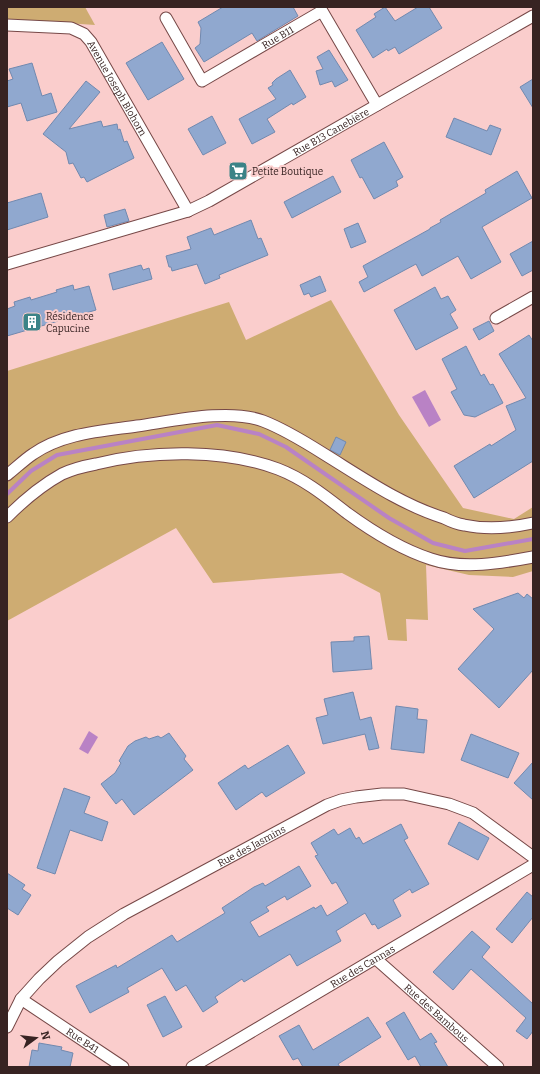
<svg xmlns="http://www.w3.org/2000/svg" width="540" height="1074" font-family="Bitter,serif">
  <rect width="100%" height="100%" fill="#facdcc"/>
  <g fill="#ceac72">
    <path d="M7,7H85L95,25L7,19Z"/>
    <path d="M331,300L399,415L463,508L514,519L533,507V571L513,577L469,575L426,565L428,620L406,619L407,641L388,640L380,593L342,573L213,583L176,528L7,621V371L229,302L246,340Z"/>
  </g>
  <g fill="#b982c5">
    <path d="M425,390L441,420L429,427L412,397Z"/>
    <path d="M89,731L98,737L88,754L79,749Z"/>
  </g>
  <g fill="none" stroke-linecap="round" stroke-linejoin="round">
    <path stroke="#b982c5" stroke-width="4" d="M7,494L31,471L57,455L217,425L259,434L286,447L389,518L433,543L465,551L533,539"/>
  </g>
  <g fill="#90a8cf" stroke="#7189af">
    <path d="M223,7H293L298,16L257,41L252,33L204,62L195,48L200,44L201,28L198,22Z"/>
    <path d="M385,7L395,21L418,7H429L442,28L399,54L395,47L388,51L387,49L373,58L356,30L376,17L374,14Z"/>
    <path d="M162,42L184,79L148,100L126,63Z"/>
    <path d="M329,50L348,80L335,87L332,81L320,85L316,71L323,69L317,57Z"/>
    <path d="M32,63L42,96L51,93L57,112L27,121L21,103L7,107V81L13,79L9,69Z"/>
    <path d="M290,70L306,97L293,105L292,103L267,119L275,132L252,144L239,119L276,99L268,88L273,85L272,83L276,79Z"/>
    <path d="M533,79V108L520,87Z"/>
    <path d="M86,81L100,92L69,129L101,121L103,127L117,124L118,130L120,129L124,142L127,141L134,158L87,182L84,177L81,178L73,163L69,164L66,152L43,134Z"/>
    <path d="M212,116L226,143L203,155L188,129Z"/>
    <path d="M454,118L487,131L490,125L501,129L491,155L446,137Z"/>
    <path d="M384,142L403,177L396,181L398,186L374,199L362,177L360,178L351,160Z"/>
    <path d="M517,171L532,198L482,227L501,262L471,279L458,256L422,276L416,264L364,292L359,282L368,277L363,266L430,229V228L441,222L440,220L486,193L485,190Z"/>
    <path d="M333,176L341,192L292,218L284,202Z"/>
    <path d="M41,193L48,217L7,230V203Z"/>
    <path d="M125,209L129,221L107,227L104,215Z"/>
    <path d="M251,220L258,239L261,238L268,255L219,275L220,278L205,284L197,264L172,271L171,267H169L166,256L191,249L187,237L211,228L214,235Z"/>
    <path d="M358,223L366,242L351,248L344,229Z"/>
    <path d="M533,241V270L522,276L510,254Z"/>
    <path d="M141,265L143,270L149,268L152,279L113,290L109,274Z"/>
    <path d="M320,276L326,291L311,297L309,293L304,295L300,285Z"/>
    <path d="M73,285L74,290L89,286L96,310L7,336V309L15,306L14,302L30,297L31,300L57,292L56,290Z"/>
    <path d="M435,287L441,299L448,296L456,310L450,314L458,328L416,350L394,310Z"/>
    <path d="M489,321L494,331L479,340L473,329Z"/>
    <path d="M529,335L533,341V461L474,498L454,466L490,444L491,446L516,430L506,406L526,398L499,354Z"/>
    <path d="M466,346L481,376L484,374L490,385L493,384L503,403L475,417L464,415L451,392L457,389L442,359Z"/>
    <path d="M336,437L346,442L340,455L330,450Z"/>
    <path d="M518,593L524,598L527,594L533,599V670L499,708L458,669L494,629L473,609Z"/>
    <path d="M369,636L372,669L333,672L331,642L354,641V637Z"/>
    <path d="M353,692L360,720L371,717L379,748L369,750L365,734L323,744L316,718L328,715L324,699Z"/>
    <path d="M396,706L418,709L417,719L427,720L424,753L391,749Z"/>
    <path d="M169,733L186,756L184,759L193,770L134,815L122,799L116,804L101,784L115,773L121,763L119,761L128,746L135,741L146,737L149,739L158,736L161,738Z"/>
    <path d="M471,734L519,753L508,778L461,760Z"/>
    <path d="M288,745L305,773L266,797L262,792L236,810L218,783L245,765L248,769Z"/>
    <path d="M533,762V800L514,783Z"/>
    <path d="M64,788L90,797L84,813L108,822L102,841L70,830L55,874L37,868Z"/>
    <path d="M459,822L489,838L478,860L448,844Z"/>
    <path d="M401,824L408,838L404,840L429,884L412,893L410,889L393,900L401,916L378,929L375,924L372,925L365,913L336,931L341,941L297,966L290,954L244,982L242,979L215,997L218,1002L203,1012L186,985L176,991L162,968L127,988L129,992L90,1013L76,986L116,965L117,968L172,935L177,942L225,913L222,908L254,887L263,883L265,886L299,866L311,886L287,900L285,896L266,907L269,911L250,922L259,937L314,907L315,909L321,905L327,916L348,903L336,882L332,884L315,856L318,855L311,843L334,829L338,835L350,828L356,839L359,837L363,844Z"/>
    <path d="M7,873L25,885L22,889L31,895L18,915L7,908Z"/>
    <path d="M527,892L533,897V917L512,943L496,929Z"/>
    <path d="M472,931L490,947L482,957L533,1004V1031L527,1039L516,1031L526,1018L471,969L453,990L433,972Z"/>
    <path d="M165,996L182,1027L163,1037L147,1005Z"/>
    <path d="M404,1012L420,1040L431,1033L437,1042L434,1043L448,1067H421L415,1056L408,1060L386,1023Z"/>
    <path d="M368,1017L381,1037L338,1064L340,1067H303L298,1058L293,1060L279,1036L299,1025L313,1050Z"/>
    <path d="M39,1043L62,1047L61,1050L73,1053L70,1067H29L32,1050L38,1051Z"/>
  </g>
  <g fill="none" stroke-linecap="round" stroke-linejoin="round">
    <g stroke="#764847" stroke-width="13">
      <g id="street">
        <path id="s1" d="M166,18L202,81L322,11L377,105"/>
        <path id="s2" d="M7,25L71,28L84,34L91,42L188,211"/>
        <path id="s3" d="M7,264L188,211L209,201L533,16"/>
        <path d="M496,318L533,297"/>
        <path d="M7,475C16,468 24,460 33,454C63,433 102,431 137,426C173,421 229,408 263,421C284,429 305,442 324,454C363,478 400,504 444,518C450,521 457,524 464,525C487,530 510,528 533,523"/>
        <path d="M7,517C23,501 42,485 62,474C73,469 85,466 96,464C151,450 225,449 278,469C304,479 325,496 347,513C373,532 400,549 431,559C463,570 501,563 533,557"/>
        <path id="s4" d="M376,959L498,1067"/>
        <path id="s5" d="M21,999L123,1067"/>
        <path id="s6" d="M7,1027L21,999L39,979L58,961L88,937L124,914L327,805L341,800L356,797L382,794H404L449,804L473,813L533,857"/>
        <path id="s7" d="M192,1067L533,865"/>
      </g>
    </g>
    <use href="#street" stroke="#fff" stroke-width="11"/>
  </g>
  <defs>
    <g id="supermarket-square" transform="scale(1)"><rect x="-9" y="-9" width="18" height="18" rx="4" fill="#3b8387" stroke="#facdcc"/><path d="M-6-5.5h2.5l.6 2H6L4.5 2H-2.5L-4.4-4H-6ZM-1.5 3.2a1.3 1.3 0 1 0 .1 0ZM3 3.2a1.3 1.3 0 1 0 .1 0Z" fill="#fff"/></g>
    <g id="building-square" transform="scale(1)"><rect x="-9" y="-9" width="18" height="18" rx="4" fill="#3b8387" stroke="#facdcc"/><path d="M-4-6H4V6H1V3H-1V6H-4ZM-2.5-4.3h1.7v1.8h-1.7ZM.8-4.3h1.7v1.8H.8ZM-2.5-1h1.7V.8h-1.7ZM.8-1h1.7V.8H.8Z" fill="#fff"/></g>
  </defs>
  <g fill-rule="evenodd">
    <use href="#supermarket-square" x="238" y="171"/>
    <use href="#building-square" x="32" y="322"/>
  </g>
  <g text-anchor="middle" stroke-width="4" stroke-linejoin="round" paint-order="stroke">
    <g font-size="10" fill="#372322" stroke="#facdcc">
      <text dy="4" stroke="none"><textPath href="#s1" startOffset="160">Rue B11</textPath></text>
      <text dy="4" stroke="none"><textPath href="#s2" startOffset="142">Avenue Joseph Blohorn</textPath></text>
      <text dy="4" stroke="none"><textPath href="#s3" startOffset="352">Rue B13 Canebière</textPath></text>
      <text dy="4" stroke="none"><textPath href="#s6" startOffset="310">Rue des Jasmins</textPath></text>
      <text dy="4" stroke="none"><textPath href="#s7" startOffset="198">Rue des Cannas</textPath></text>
      <text dy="4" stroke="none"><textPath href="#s4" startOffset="81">Rue des Bambous</textPath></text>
      <text dy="4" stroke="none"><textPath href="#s5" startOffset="74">Rue B41</textPath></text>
    </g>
    <g font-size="10" fill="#372322" stroke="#facdcc" text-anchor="start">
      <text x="252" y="175">Petite Boutique</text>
      <text x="46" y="320">Résidence<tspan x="46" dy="12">Capucine</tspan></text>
    </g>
  </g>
  <rect width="540" height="1074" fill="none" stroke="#372322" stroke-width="16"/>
  <g transform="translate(36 1038) rotate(75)" stroke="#facdcc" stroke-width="3" paint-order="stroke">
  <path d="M0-3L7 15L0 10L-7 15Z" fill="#372322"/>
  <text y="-6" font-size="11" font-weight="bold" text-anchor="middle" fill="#372322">N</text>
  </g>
</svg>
